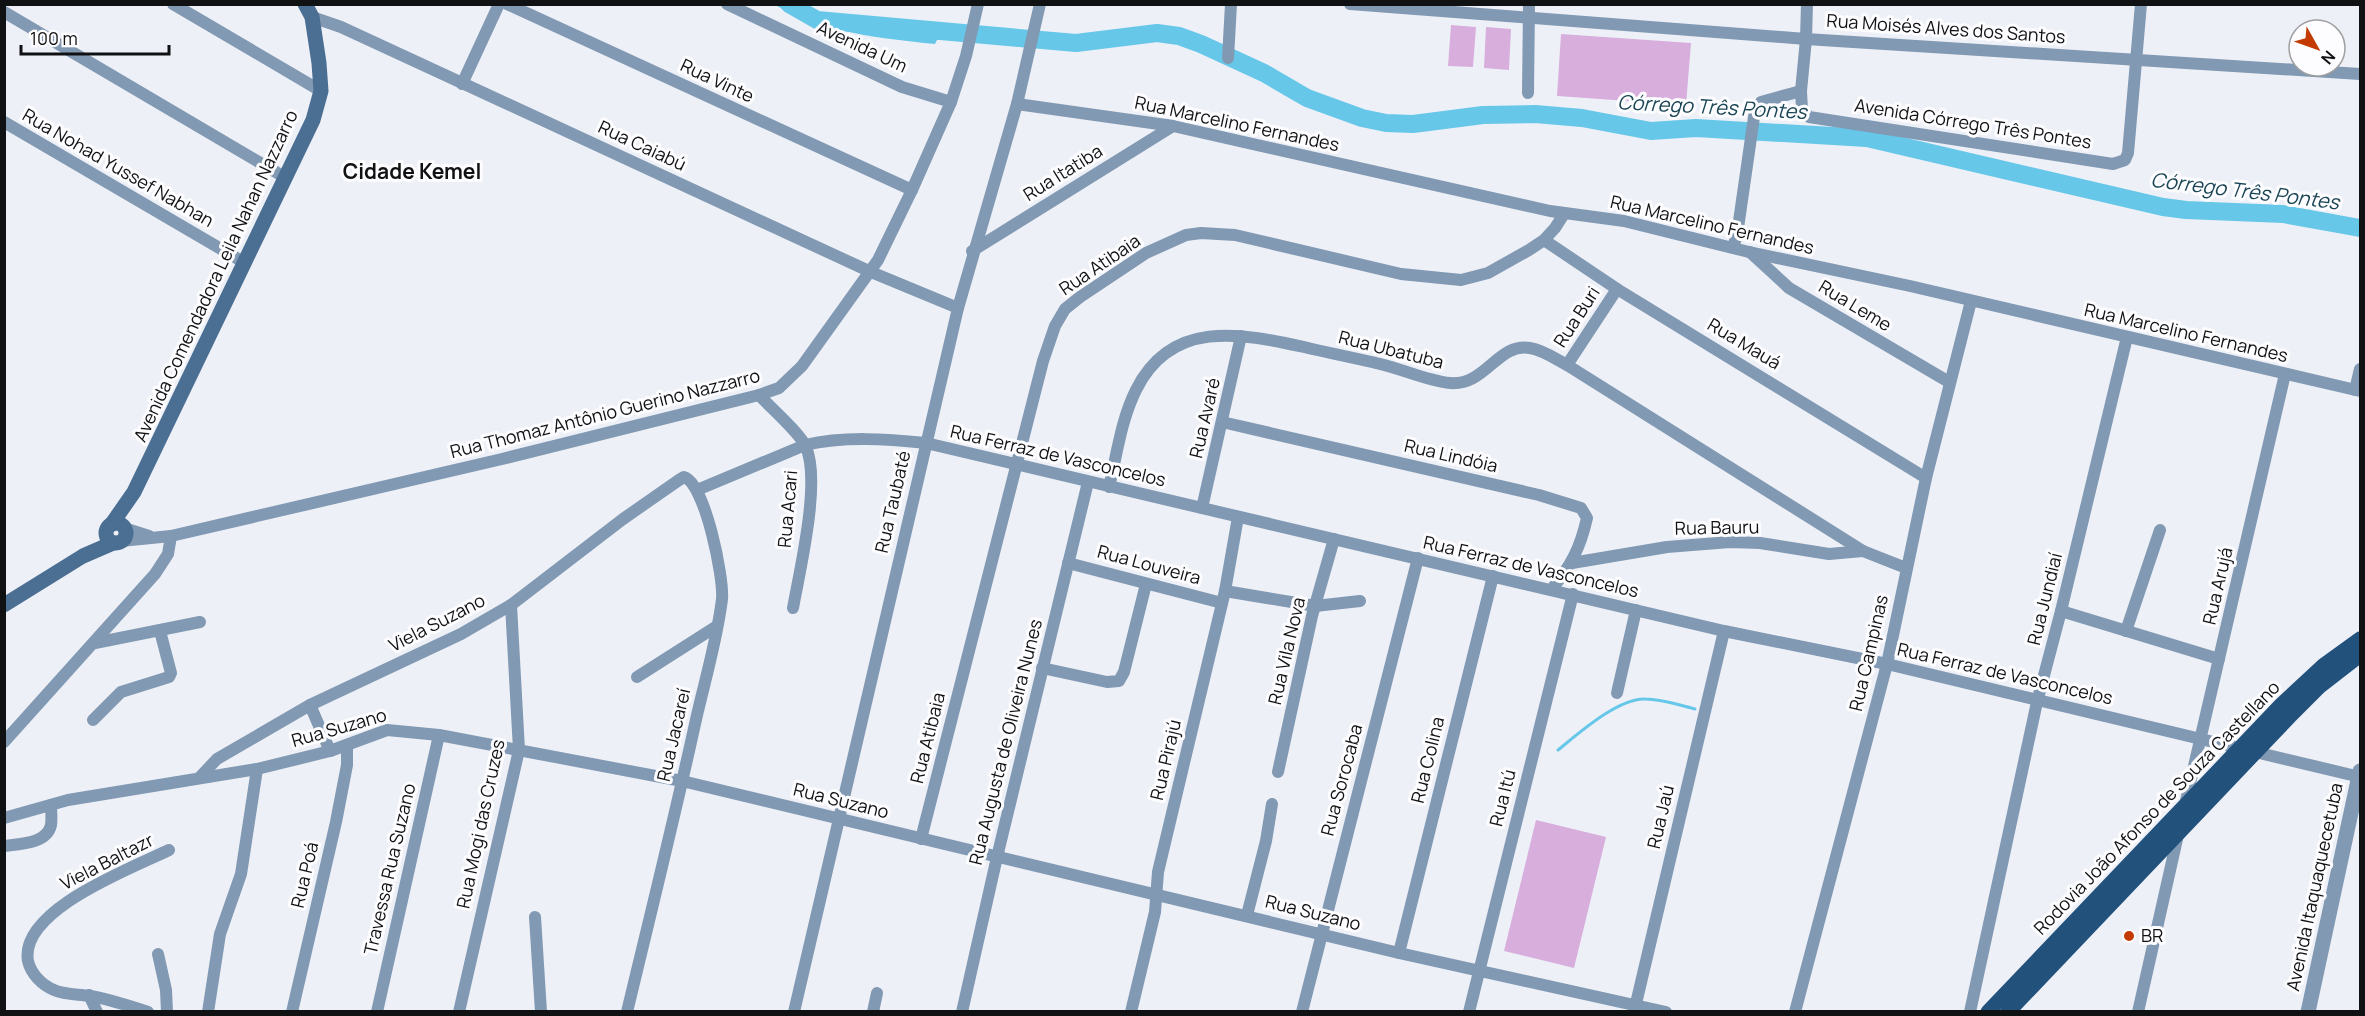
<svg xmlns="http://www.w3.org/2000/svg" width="2365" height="1016" font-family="Manrope,sans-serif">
  <rect width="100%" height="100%" fill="#eef0f8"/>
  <g fill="#d8aedd">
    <path d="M1451,25L1476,27L1473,67L1448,66Z"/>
    <path d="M1486,27L1511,29L1509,70L1484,68Z"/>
    <path d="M1561,34L1691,43L1686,105L1557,96Z"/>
    <path d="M1536,820L1606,837L1574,968L1504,951Z"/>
  </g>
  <path fill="#66c7e9" d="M775,5H783L804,17L859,30L940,34L935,44C877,38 827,33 775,5Z"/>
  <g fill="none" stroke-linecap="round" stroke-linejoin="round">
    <path stroke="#66c7e9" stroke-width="3" d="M1558,750C1578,734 1618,698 1645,699C1661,699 1679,705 1695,709"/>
    <path stroke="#66c7e9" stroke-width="18" d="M789,4L817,20L1076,43L1157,33L1179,36L1201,44L1264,73L1307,98L1362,118L1386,123L1413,124L1483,115L1535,114L1582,118L1651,131L1696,128L1867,138L2163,207L2186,210L2283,214L2360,228"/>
    <g stroke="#8199b2" stroke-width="12">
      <path d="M173,4L321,91"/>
      <path d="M507,4L912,190"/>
      <path d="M727,4L902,87L951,102"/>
      <path d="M1350,4L1806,39L2360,74"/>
      <path d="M1807,4L1806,39L1801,91L1802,109L1809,117L2113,164L2125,160L2128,153L2141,4"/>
      <path d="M4,12L286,178"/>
      <path d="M312,17L341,27L871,272L958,308"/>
      <path d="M1228,58L1231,4"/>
      <path d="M462,84L499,4"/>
      <path d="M1528,93L1529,4"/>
      <path d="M1017,104L1173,126L1550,211L1624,221L1749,252L1910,286L2360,391"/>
      <path d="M4,122L245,263"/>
      <path d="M1544,240L1617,289L1926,478"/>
      <path d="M1733,247L1737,235L1755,110L1761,102L1801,91"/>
      <path d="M972,251L1173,126"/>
      <path d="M1750,252L1789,288L1949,382"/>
      <path d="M1567,365L1617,289"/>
      <path d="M2355,390L2360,369"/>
      <path d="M759,395C770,407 801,434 806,447C821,482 800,569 793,608"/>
      <path d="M1222,422L1539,495L1581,508L1587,518C1580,549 1571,565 1552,589"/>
      <path d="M1109,487C1117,454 1121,420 1136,390C1171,319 1240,333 1304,347C1329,353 1355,358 1380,364C1402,369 1428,381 1450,383C1486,386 1498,342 1530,348C1543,350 1556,359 1567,365L1863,551L1906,568"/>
      <path d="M697,490L805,445C844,436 887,439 926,443L1724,631L1887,664L2360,777"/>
      <path d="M1202,508L1241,336"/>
      <path d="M124,528L149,536"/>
      <path d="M121,541L171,536L502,459L759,395L779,388L802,366L878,260L912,190L951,102L966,56L978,4"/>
      <path d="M1068,563L1222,603"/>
      <path d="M1572,563L1667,547L1730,542L1760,543L1829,554L1863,551"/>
      <path d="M1225,591L1315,606L1360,601"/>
      <path d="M2061,611L2219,659"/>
      <path d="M2126,631L2160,530"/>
      <path d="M95,643L200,622"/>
      <path d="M1042,668L1107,682L1119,681L1124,672L1146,584"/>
      <path d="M637,677L717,626"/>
      <path d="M1617,693L1636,610"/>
      <path d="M310,705L330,751"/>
      <path d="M93,720L121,692L169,677L171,673L160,631"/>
      <path d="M4,742L155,574L168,554L171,536"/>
      <path d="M1278,772L1312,616L1334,539"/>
      <path d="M200,777L217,759L310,705L461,634L511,605L623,519L679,480L684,477C705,483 724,578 722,599C717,641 704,683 695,724C674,820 650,916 627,1012"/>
      <path d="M2185,805L2285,374"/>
      <path d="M4,818L68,800L257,769L330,751L387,730L439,735L682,781L1399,953L1666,1012"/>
      <path d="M921,839L1043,361L1055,326L1065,309L1080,297L1146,253L1186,235L1201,233L1235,235L1401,274L1461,280L1488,273L1529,250L1544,240L1555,228L1564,214"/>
      <path d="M4,846C19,844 47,844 51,825C52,819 51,811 51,805"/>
      <path d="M1247,915L1266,841L1272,804"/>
      <path d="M535,917L541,1012"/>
      <path d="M1399,953L1493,576"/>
      <path d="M158,954L166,990L167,1012"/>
      <path d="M89,995L97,1012"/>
      <path d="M148,1012C129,1006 110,999 90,996C78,994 66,995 54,990C42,985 31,974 28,961C19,910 132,868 169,850"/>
      <path d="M208,1012L220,934L241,874L257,769"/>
      <path d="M292,1012L336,822L347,765V745"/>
      <path d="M377,1012L439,735"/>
      <path d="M459,1012L519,750L511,605"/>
      <path d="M794,1012L958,308L1017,104L1040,4"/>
      <path d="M873,1012L877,993"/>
      <path d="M962,1012L997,857L1088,482"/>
      <path d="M1131,1012L1155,912L1158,872L1225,591L1238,517"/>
      <path d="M1302,1012L1418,558"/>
      <path d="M1469,1012L1573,594"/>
      <path d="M1634,1012L1724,631"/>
      <path d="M1795,1012L1887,664L1926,478L1971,301"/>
      <path d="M1970,1012L2037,702L2061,611L2127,337"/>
      <path d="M2138,1012L2178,835"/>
    </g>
    <path stroke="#8199b2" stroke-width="15" d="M2308,1012L2360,771"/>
    <g stroke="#4b6f93" stroke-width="15">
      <circle cx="116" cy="533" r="10"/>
      <path d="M111,525L134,492L313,120L321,91L319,63L312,17L305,4"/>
      <path d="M4,605L83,556L113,543"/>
    </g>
    <g stroke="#22517c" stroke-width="15">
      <path d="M1988,1012L2281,705L2324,665L2360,639"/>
      <path d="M2008,1012L2289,717L2320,686L2360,655"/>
    </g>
  </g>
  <circle fill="#c33b03" stroke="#fdfdff" stroke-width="2" cx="2129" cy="936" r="6"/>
  <g text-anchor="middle" stroke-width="6" stroke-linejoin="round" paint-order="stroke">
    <g font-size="18" fill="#101113" stroke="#fdfdff">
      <text transform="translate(1946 29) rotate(4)" y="6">Rua Moisés Alves dos Santos</text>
      <text transform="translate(862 47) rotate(25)" y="6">Avenida Um</text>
      <text transform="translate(717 81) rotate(25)" y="6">Rua Vinte</text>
      <text transform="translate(1237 124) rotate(12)" y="6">Rua Marcelino Fernandes</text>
      <text transform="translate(1973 124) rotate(9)" y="6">Avenida Córrego Três Pontes</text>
      <text transform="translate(642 146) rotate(25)" y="6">Rua Caiabú</text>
      <text transform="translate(118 168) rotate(30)" y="6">Rua Nohad Yussef Nabhan</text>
      <text transform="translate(1063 173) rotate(-32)" y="6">Rua Itatiba</text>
      <text transform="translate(1712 225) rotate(13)" y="6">Rua Marcelino Fernandes</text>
      <text transform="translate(1100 265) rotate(-34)" y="6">Rua Atibaia</text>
      <text transform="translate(216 276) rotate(-65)" y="6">Avenida Comendadora Leila Nahan Nazzarro</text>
      <text transform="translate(1855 306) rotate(31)" y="6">Rua Leme</text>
      <text transform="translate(1577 317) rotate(-57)" y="6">Rua Buri</text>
      <text transform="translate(2186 333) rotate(13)" y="6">Rua Marcelino Fernandes</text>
      <text transform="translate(1744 344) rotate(31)" y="6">Rua Mauá</text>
      <text transform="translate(1391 350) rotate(14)" y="6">Rua Ubatuba</text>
      <text transform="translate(605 414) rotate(-14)" y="6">Rua Thomaz Antônio Guerino Nazzarro</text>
      <text transform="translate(1205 418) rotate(-77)" y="6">Rua Avaré</text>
      <text transform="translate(1058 456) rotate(13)" y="6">Rua Ferraz de Vasconcelos</text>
      <text transform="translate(1451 456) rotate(13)" y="6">Rua Lindóia</text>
      <text transform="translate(893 502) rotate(-77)" y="6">Rua Taubaté</text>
      <text transform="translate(788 509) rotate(-85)" y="6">Rua Acari</text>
      <text transform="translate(1717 528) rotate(-1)" y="6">Rua Bauru</text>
      <text transform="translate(1149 565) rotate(15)" y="6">Rua Louveira</text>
      <text transform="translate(1531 567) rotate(13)" y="6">Rua Ferraz de Vasconcelos</text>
      <text transform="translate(2218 586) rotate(-77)" y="6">Rua Arujá</text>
      <text transform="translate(2045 599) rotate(-76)" y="6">Rua Jundiaí</text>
      <text transform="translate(437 623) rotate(-27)" y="6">Viela Suzano</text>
      <text transform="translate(1287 651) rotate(-77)" y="6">Rua Vila Nova</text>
      <text transform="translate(1869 653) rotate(-77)" y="6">Rua Campinas</text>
      <text transform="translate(2005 674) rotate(13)" y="6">Rua Ferraz de Vasconcelos</text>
      <text transform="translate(339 728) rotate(-16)" y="6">Rua Suzano</text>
      <text transform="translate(674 735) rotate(-77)" y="6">Rua Jacareí</text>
      <text transform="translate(928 738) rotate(-76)" y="6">Rua Atibaia</text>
      <text transform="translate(1006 742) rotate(-76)" y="6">Rua Augusta de Oliveira Nunes</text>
      <text transform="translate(1166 760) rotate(-77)" y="6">Rua Pirajú</text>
      <text transform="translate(1428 760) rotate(-76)" y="6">Rua Colina</text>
      <text transform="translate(1342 780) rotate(-75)" y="6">Rua Sorocaba</text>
      <text transform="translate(1503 798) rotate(-76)" y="6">Rua Itú</text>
      <text transform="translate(841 801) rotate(14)" y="6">Rua Suzano</text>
      <text transform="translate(2157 808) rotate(-46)" y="6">Rodovia João Afonso de Souza Castellano</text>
      <text transform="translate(1661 817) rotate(-77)" y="6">Rua Jaú</text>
      <text transform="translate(481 824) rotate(-78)" y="6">Rua Mogi das Cruzes</text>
      <text transform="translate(107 862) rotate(-27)" y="6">Viela Baltazr</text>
      <text transform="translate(390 869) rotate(-77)" y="6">Travessa Rua Suzano</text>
      <text transform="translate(305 875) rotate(-77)" y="6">Rua Poá</text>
      <text transform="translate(2315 887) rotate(-78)" y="6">Avenida Itaquaquecetuba</text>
      <text transform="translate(1313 913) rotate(14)" y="6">Rua Suzano</text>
    </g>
    <g font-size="18" fill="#101113" stroke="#fdfdff" text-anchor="start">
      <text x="2141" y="942">BR</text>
    </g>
    <g font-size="20" font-style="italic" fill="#1a4554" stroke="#fdfdff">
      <text transform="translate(1712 107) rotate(3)" y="7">Córrego Três Pontes</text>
      <text transform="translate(2245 191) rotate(7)" y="7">Córrego Três Pontes</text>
    </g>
    <g font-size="21" font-weight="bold" fill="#101113" stroke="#fdfdff">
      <text x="412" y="179">Cidade Kemel</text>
    </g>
  </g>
  <rect width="2365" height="1016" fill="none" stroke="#101113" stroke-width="12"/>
  <g transform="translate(2317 48) rotate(130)"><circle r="28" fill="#fdfdff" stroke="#9e9fa1" stroke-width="1.5"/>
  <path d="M0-4.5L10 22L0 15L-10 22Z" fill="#c33b03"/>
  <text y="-9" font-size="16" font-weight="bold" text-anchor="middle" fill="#101113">N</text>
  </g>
  <path d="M21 45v9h148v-9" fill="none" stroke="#101113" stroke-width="3"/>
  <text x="30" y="45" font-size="18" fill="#101113" stroke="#fdfdff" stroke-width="4.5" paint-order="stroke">100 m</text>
</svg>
